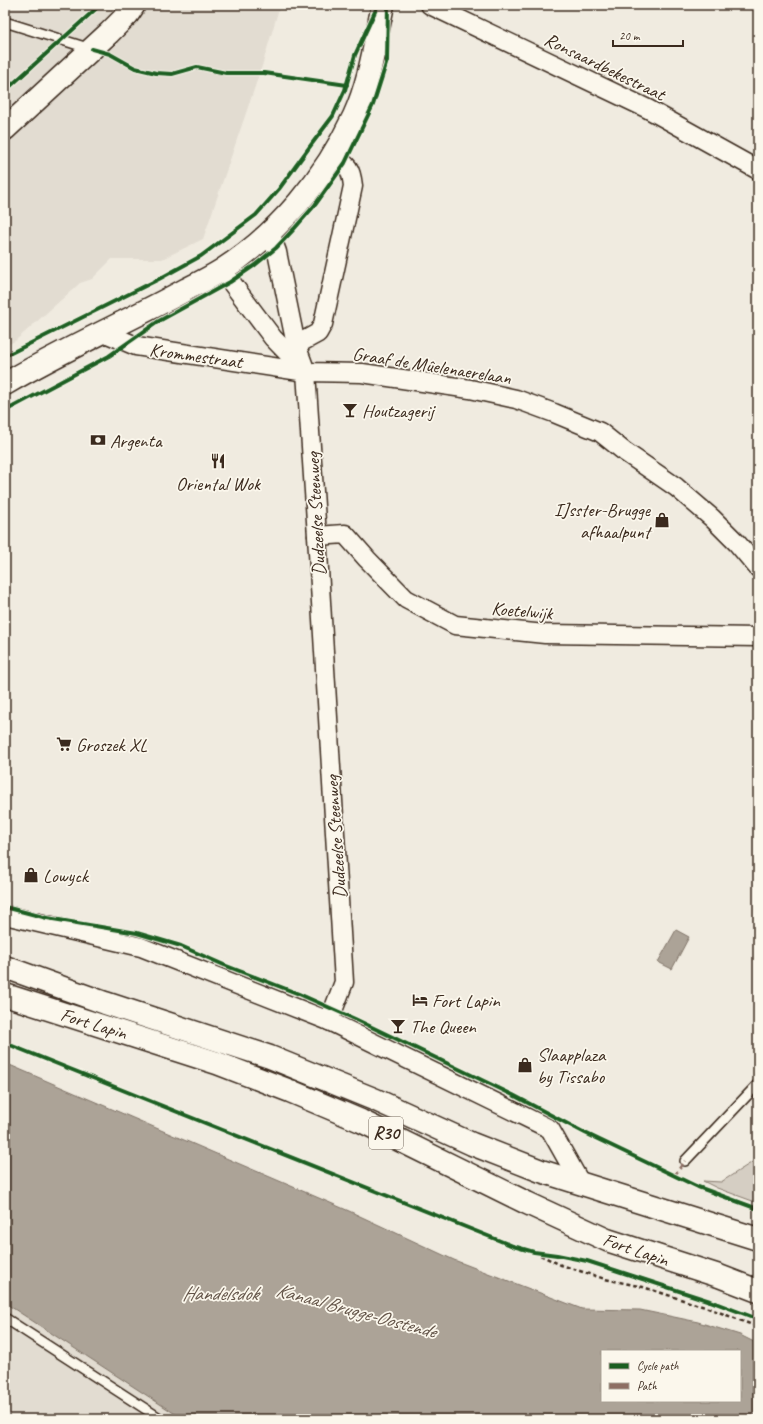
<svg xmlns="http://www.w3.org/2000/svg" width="763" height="1424" font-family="Caveat,sans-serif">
  <rect width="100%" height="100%" fill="#f0ebe0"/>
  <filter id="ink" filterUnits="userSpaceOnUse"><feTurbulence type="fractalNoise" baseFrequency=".025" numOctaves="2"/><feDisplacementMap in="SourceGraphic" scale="8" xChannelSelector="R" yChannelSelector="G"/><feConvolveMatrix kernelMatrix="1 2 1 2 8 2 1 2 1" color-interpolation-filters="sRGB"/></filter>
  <g filter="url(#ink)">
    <g fill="#e2dcd1">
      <path d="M5,5H280L262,66L203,239L162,259H112L92,279L80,283L15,341L5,346Z"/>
      <path d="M5,1303L183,1419H5Z"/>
    </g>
    <path fill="#d5cec3" stroke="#887c70" d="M758,1156V1203L717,1188L703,1181L721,1182L751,1163Z"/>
    <g fill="#aca397" stroke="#7f7367" fill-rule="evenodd">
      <path d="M676,930L689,937L672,969L658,962Z"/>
      <path d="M5,1063L349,1211L454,1260L582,1309L640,1310L698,1322L740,1335L758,1344V1419H183L5,1303ZM602,1351H740V1401H602Z"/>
    </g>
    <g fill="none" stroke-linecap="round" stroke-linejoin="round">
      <g stroke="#3b2a1e" stroke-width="12">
        <g id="service">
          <path d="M5,22L91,49"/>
          <path d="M685,1161L758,1084"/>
          <path d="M5,1318L161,1419"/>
        </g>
      </g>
      <g stroke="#3b2a1e" stroke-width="21">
        <g id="minor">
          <path d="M430,5L648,109L758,170"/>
          <path d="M270,233L277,252L296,345L306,372L317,536L344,982L329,1021"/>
          <path d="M222,270L273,338L302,368"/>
          <path d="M103,332L136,346L306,372L362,373L470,389L516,399L554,413L600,432L625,452L676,487L712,518L737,543L758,568"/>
          <path d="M296,345L318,333L323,324L353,186C351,168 348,165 333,156"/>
          <path d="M317,536L345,534L367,559L406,599L455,625L545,634L758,637"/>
          <path d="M5,915L141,947L329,1021L550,1129L581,1184"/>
        </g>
      </g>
      <g stroke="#3b2a1e" stroke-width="25">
        <path id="tertiary" d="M5,129L109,33L128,14L134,5"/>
      </g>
      <g stroke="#3b2a1e" stroke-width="25">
        <path id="secondary" d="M5,384C64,349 127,322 187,289C199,283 211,277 222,270C279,233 325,178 354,116C370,81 375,42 383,5"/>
      </g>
      <g stroke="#3b2a1e" stroke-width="25">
        <g id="primary">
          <path d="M5,967L105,1003L270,1057L376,1100L472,1144L541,1171L758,1239"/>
          <path d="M5,995L217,1063L290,1091L361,1121L527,1203L607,1240L719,1276L758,1291"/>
        </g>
      </g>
      <g stroke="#3b2a1e" stroke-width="2.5" stroke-dasharray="4 3" stroke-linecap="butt">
        <path d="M753,1207L758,1204"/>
        <path d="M534,1252L561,1265L605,1279L643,1287L708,1308L758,1327"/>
      </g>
      <use href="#service" stroke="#fbf7ec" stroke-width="9"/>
      <use href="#minor" stroke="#fbf7ec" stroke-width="18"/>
      <use href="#tertiary" stroke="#fbf7ec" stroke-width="22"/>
      <use href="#secondary" stroke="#fbf7ec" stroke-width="22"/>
      <use href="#primary" stroke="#fbf7ec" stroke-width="22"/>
      <path stroke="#8d6e63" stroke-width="3" stroke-dasharray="6 3" stroke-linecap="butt" d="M674,1176L685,1161"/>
      <g stroke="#fbf7ec" stroke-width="6">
        <g id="cycleway">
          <path d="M92,49L110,54L135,68L156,73L172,74L197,67L226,73H264L347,85"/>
          <path d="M5,91L100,5"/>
          <path d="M5,356L159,279L201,256L256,215L279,189L311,145L333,116L345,90L355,55L378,5"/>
          <path d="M5,411L109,356L159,321L230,282L255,265L276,248L294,229L315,205L345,163L373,105L387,61L388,5"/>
          <path d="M5,907L47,918L137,933L181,946L224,965L299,994L355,1019L513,1095L585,1133L698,1187L758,1209"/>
          <path d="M5,1043L513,1246L534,1252L557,1255L587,1261L710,1301L758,1319"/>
        </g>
      </g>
      <use href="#cycleway" stroke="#1b5e20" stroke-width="4"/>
    </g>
  </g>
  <defs>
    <g id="bar-bare" transform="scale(1.2)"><path d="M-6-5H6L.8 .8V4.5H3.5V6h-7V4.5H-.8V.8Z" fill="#3b2a1e" stroke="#fbf7ec" stroke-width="2.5" paint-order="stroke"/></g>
    <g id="bank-bare" transform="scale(1.2)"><path d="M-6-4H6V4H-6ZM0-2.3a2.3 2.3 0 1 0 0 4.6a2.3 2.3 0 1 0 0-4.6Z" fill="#3b2a1e" stroke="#fbf7ec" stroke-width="2.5" paint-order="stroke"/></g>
    <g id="restaurant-bare" transform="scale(1.2)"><path d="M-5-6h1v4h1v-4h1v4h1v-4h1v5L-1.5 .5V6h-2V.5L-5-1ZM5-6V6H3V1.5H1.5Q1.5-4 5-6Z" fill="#3b2a1e" stroke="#fbf7ec" stroke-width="2.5" paint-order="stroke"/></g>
    <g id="shop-bare" transform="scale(1.2)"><path d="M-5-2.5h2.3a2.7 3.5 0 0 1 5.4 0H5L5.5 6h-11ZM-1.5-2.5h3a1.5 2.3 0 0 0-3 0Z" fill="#3b2a1e" stroke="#fbf7ec" stroke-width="2.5" paint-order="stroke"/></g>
    <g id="supermarket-bare" transform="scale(1.2)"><path d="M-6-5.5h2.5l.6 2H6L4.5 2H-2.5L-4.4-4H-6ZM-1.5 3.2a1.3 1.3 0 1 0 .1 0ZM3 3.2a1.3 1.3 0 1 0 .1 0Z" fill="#3b2a1e" stroke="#fbf7ec" stroke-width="2.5" paint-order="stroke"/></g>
    <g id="hotel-bare" transform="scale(1.2)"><path d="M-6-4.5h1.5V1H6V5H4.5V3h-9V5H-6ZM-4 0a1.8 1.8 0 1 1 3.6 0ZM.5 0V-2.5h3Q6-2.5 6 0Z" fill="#3b2a1e" stroke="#fbf7ec" stroke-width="2.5" paint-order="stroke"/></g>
  </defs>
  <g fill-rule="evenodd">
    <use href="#bar-bare" x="350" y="410"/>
    <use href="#bank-bare" x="98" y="440"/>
    <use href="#restaurant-bare" x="218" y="461"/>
    <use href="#shop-bare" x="662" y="520"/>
    <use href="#supermarket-bare" x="64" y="744"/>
    <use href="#shop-bare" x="31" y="875"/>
    <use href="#hotel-bare" x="420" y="1000"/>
    <use href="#bar-bare" x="398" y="1026"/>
    <use href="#shop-bare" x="525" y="1065"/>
  </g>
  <g text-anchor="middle" stroke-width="3.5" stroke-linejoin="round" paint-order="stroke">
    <rect fill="#fbf7ec" stroke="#75685c" stroke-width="1" x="369" y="1117" width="34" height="32" rx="3"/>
    <g font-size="18" font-weight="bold" fill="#3b2a1e">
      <text x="386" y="1139">R30</text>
    </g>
    <g font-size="19" fill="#3b2a1e" stroke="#fbf7ec">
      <text transform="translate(605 66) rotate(26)" y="7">Ronsaardbekestraat</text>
      <text transform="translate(196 355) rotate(8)" y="7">Krommestraat</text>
      <text transform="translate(432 365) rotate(9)" y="7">Graaf de Mûelenaerelaan</text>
      <text transform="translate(315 514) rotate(-93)" y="7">Dudzeelse Steenweg</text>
      <text transform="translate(522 610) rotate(5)" y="7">Koetelwijk</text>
      <text transform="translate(335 837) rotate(-94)" y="7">Dudzeelse Steenweg</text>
      <text transform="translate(94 1023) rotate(17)" y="7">Fort Lapin</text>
      <text transform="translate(636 1249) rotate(19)" y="7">Fort Lapin</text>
    </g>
    <g font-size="19" fill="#3b2a1e" stroke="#fbf7ec" text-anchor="start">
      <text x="362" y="417">Houtzagerij</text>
      <text x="110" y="447">Argenta</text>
      <text x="218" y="490" text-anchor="middle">Oriental Wok</text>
      <text x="650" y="516" text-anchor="end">IJsster-Brugge<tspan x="650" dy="22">afhaalpunt</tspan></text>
      <text x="76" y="751">Groszek XL</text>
      <text x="43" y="882">Lowyck</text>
      <text x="432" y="1007">Fort Lapin</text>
      <text x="410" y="1033">The Queen</text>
      <text x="537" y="1061">Slaapplaza<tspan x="537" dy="22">by Tissabo</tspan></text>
    </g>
    <g font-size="20" font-style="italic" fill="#635448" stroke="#fbf7ec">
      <text x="220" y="1300">Handelsdok</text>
      <text transform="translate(356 1310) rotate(15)" y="7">Kanaal Brugge-Oostende</text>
    </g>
  </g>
  <rect width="763" height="1424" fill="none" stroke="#fbf7ec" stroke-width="20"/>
  <rect x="10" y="10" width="743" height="1404" fill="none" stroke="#3b2a1e" stroke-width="1.5" filter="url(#ink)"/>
  <rect x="601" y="1350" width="140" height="52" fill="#fbf7ec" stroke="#aea59a"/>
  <rect x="609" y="1363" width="20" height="6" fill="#1b5e20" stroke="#aea59a"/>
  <text x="637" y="1370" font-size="12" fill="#3b2a1e">Cycle path</text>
  <rect x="609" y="1383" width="20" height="6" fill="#8d6e63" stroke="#aea59a"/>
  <text x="637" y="1390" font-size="12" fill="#3b2a1e">Path</text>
  <path d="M613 40v6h70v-6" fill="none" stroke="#3b2a1e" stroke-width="2"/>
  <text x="619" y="40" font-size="12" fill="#3b2a1e" stroke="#fbf7ec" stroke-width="3" paint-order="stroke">20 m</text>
</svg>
